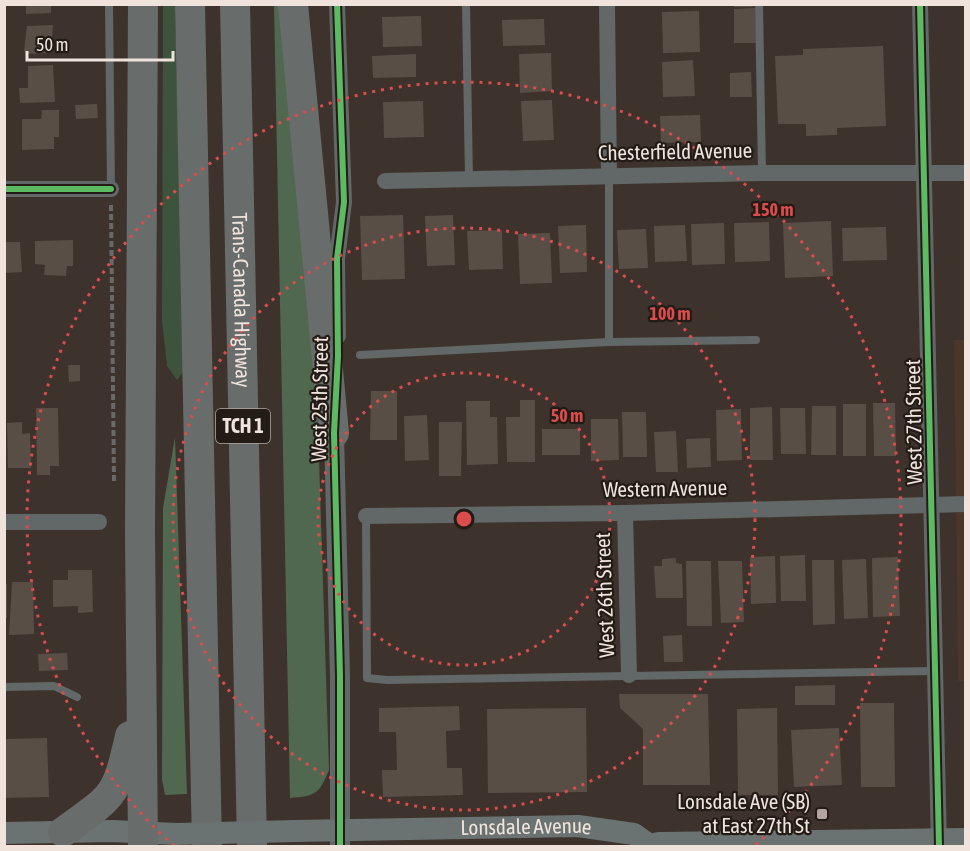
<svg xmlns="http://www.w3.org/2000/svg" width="970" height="851" font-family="'Asap Condensed',sans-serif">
  <rect width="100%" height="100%" fill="#3d322c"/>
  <path fill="#4c3529" d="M954,340H966L965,681H958Z"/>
  <path fill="#3e533c" d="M163,5H175L184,371L177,380L167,366L162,321Z"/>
  <g fill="#50684f">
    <path d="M274,5H283L316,365L329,770C319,794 316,796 290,798Z"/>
    <path d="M175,437L187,794L165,795L162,779L163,508Z"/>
  </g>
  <g fill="#594e46">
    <path d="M26,4H51V13L26,14Z"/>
    <rect x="734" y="4" width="19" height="3"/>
    <path d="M755,8L756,43H734V9Z"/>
    <path d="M699,11L700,52L663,53L662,12Z"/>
    <path d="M421,16L422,46L383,47L382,17Z"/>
    <path d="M544,19L545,45L503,46L502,20Z"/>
    <path d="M53,25L51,53L28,54L24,51L27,26Z"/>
    <path d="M883,46L886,126L837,128V135L806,136V124H778L775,56L803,55V49Z"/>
    <path d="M551,53L552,91L520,93L519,54Z"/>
    <path d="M416,54V77L373,78L372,56Z"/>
    <path d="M693,60L695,96L663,97L662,62Z"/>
    <path d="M53,65L55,102L20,103L19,88H28V66Z"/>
    <path d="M751,72L752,97H730V73Z"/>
    <path d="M552,100L554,140L523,141L521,101Z"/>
    <path d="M423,101L424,137L384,138L383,102Z"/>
    <path d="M97,104L98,118L76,119L75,105Z"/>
    <path d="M42,110H59V137H54V149L22,150V119H41Z"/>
    <path d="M700,115L701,142L661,143L660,116Z"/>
    <path d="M403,215L405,279L362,280L360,216Z"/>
    <path d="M453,215L455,265L427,266L425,216Z"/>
    <path d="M831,221L833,276L785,278L783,223Z"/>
    <path d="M769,222L770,261L735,262L734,223Z"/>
    <path d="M724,223L725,264L692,265L691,224Z"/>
    <path d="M586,225L587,272L560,273L558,226Z"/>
    <path d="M685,225L687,261L655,262L654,226Z"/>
    <path d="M886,227L887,260L843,261L842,228Z"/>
    <path d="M646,229L648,268L619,269L617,230Z"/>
    <path d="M502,230L503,269L469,270L467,231Z"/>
    <path d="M550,233L552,283L520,284L518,234Z"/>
    <path d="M73,240V266H67L66,276L44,275L45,265L35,264V241Z"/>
    <path d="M4,242H20L22,272L4,273Z"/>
    <path d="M68,365H80V381L69,382Z"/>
    <path d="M371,391H397V440H370Z"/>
    <path d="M520,400H535V462H507L506,417H520Z"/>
    <path d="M466,401H490V417H497L498,464L467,465Z"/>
    <path d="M873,403H895L896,456H874Z"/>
    <rect x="843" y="404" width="23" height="52"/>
    <path d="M812,406H836V455H811Z"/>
    <path d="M772,407L773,460H750V408Z"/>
    <path d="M36,408H58L59,466H50V475H37Z"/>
    <path d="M780,408H805L806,454H781Z"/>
    <path d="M741,409L742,460L717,461L716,410Z"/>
    <path d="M622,412H646L647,457H623Z"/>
    <path d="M427,415L429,460L405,461L404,416Z"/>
    <path d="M591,419H618L619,460L591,461Z"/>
    <path d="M22,422V434L30,433L31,468H8L7,423Z"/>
    <path d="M439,422H462L461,476H439Z"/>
    <rect x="542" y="429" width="38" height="26"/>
    <path d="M676,431L678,472H656L654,432Z"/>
    <path d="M710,438L711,467L687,468L686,439Z"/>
    <path d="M805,555L806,601H781L780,556Z"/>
    <path d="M775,556L776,603L751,604L750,557Z"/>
    <path d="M898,557L900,616L873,617L872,558Z"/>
    <path d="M676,558V563L682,564L683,598H656L654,566H662V559Z"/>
    <path d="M866,559L868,618L844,619L842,560Z"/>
    <path d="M812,560H834L835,624L813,625Z"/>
    <path d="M686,561H711L712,626H687Z"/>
    <path d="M718,561H742L744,622L721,623Z"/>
    <path d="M68,570H92L93,612L78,613V606L53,607V580H68Z"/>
    <path d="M12,582H33L34,634L9,635Z"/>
    <rect x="4" y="584" width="3" height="34"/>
    <path d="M682,635L683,662H664L663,636Z"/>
    <path d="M67,653L68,670L39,671L38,654Z"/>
    <path d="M835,685V705H795V686Z"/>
    <path d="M619,694H708L710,785H643V729L620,708Z"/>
    <path d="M860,703H894L895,787H861Z"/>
    <path d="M459,706L460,730L446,731L447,768H462L463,795L383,797L382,770H397L396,732H379V708Z"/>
    <path d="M586,708L587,792L488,793L487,709Z"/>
    <path d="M777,708L778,795H738L737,709Z"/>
    <path d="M839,728L842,785L794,787L791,730Z"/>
    <path d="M47,738L49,797L4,798V739Z"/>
  </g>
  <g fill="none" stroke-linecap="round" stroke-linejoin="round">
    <path stroke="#696a68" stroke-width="4" stroke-dasharray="6 3" stroke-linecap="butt" d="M111,205L114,482"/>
    <g stroke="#626767" stroke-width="8">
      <path d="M109,4L111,189"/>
      <path d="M466,4L469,180"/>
      <path d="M759,4L762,173"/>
      <path d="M609,177V342L756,340"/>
      <path d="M360,355L609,342"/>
      <path d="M366,516L367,678L387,680L934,671"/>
      <path d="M4,687L54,686L77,697"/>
    </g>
    <g stroke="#626767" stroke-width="16">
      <path d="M337,4L344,202L337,259L338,336"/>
      <path d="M607,4L609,177"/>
      <path d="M920,4L939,846"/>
      <path d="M385,181L762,173H966"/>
      <path d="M4,189H111"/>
      <path d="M625,513L629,675"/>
      <path d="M366,516L625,513L966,504"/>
      <path d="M4,522H99"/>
    </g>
    <path stroke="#626767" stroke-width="20" d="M334,433L340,676V846"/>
    <g stroke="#6b7272" stroke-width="22">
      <path id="s1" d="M295,831L578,826L634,834L648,844"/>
      <path d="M4,833L112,831L176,834"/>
      <path d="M643,846L659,843L966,839"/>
    </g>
    <g stroke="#686c6a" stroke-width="30">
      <path d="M143,4L140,533L143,846"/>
      <path d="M190,4L207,846"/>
      <path id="s2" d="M235,4L252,846"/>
      <path d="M293,4L334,433"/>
      <path d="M63,832C114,795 116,798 130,736"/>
    </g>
    <path stroke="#6b7272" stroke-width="22" d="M176,834L295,831"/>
    <g stroke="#231b16" stroke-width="10">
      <g id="cycleway">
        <path d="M337,4L344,202L337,259L338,356L334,433L340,676V846"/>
        <path d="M920,4L939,846"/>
        <path d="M4,189H111"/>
      </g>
    </g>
    <use href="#cycleway" stroke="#5cba63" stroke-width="6"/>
  </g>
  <g fill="none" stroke="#db4d4c" stroke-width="3" stroke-dasharray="3 6">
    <circle cx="464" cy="519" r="146"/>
    <circle cx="464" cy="519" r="291"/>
    <path d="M174 846A437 437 0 1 1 754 846"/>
  </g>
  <rect fill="#b1a59e" stroke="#231b16" stroke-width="2" x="816" y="808" width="12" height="12" rx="3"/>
  <g text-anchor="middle" stroke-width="4.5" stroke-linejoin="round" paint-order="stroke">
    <rect fill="#231b16" stroke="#b2a7a1" stroke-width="1.5" x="216" y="409" width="54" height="34" rx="4.5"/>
    <g font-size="20" font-weight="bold" fill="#efe3dc">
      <text x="243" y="433">TCH 1</text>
    </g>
    <g font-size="21" fill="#efe3dc" stroke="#231b16">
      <text transform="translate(675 152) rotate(-1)" y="7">Chesterfield Avenue</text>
      <text dy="7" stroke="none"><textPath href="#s2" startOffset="296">Trans-Canada Highway</textPath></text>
      <text transform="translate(320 399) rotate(-89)" y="7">West 25th Street</text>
      <text transform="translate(914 422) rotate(-91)" y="7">West 27th Street</text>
      <text transform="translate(665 489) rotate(-1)" y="7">Western Avenue</text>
      <text transform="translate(605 595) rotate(-92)" y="7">West 26th Street</text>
      <text dy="7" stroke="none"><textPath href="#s1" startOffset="231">Lonsdale Avenue</textPath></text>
    </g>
    <g font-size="21" fill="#efe3dc" stroke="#231b16" text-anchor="end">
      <text x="810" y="809">Lonsdale Ave (SB)<tspan x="810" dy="24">at East 27th St</tspan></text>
    </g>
  </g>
  <circle cx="464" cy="519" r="9" fill="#db4d4c" stroke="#231b16" stroke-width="3"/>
  <g font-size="18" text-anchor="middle" font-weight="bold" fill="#db4d4c" stroke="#231b16" stroke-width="4.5" stroke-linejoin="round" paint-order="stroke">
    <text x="773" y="216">150 m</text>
    <text x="670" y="320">100 m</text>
    <text x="567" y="422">50 m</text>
  </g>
  <rect width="970" height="851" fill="none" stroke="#efe3dc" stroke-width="12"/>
  <path d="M27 51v9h146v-9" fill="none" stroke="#efe3dc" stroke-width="3"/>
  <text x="36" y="51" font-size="18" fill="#efe3dc" stroke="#231b16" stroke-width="4.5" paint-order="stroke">50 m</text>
</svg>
